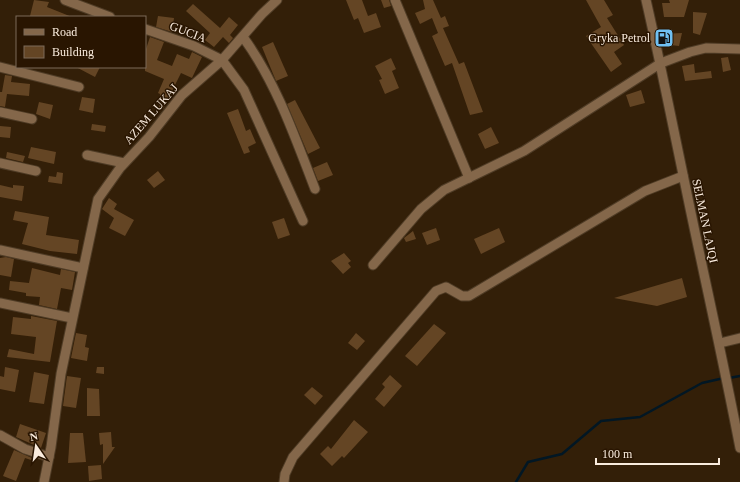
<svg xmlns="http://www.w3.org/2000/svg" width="740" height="482" font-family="'Times New Roman',serif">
  <rect width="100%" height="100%" fill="#331f08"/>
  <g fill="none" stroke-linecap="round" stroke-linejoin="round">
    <g stroke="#021724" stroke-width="2.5">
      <path d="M729,378L740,376"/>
      <path d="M516,482L528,462L562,454L601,421L640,417L702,383L724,378"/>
    </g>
  </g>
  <g fill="#644524">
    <path d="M34,0L49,2L47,7L72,17L30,16Z"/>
    <path d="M346,0H362L368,16L376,13L381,27L364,33L358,18L354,20Z"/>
    <path d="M381,0H389L391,6L384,8Z"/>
    <path d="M423,0H433L441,18L445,16L449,26L443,28L459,64L464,62L483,112L470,115L452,63L445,66L432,36L438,33L432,18L420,24L415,13L425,9Z"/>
    <path d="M586,0H604L613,15L607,18L624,45L614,52L622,64L611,72L586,36L601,27Z"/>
    <path d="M669,0H689L684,17H664L662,3H670Z"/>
    <path d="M193,4L220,28L229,17L238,25L230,35L233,38L229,43L223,37L214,47L205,40L210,33L186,11Z"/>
    <path d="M693,12L707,13L700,35L693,33Z"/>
    <path d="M158,16L174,18L172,32L156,27Z"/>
    <path d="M682,33L679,46L662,44V34Z"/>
    <path d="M150,37L164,42L157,60L172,66L177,54L189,59L192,52L202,57L192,78L181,73L163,109H159L160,94L158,93L164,79L145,71V52Z"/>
    <path d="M273,42L288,76L276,81L262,47Z"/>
    <path d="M728,57L731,70L723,72L721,58Z"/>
    <path d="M391,58L396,69L392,71L399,88L385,94L379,80L382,79L375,66Z"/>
    <path d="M694,64L695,73L711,71L712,78L685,81L682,66Z"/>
    <path d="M76,67H100L95,77Z"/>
    <path d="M5,75L12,76L11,82L30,84L29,96L7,94L5,107L0,106V92H2Z"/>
    <path d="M641,90L645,103L630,107L626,95Z"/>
    <path d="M82,97L95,99L93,113L79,110Z"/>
    <path d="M295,100L320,148L308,154L287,104Z"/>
    <path d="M39,102L53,105L50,119L36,114Z"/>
    <path d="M238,109L246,131L250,129L256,143L248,147L250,152L244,154L227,113Z"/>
    <path d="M92,124L106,126L105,132L91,130Z"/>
    <path d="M0,126L11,127L10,138L0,137Z"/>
    <path d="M491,127L499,143L485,149L478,134Z"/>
    <path d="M31,147L56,152L54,164L28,158Z"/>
    <path d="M7,152L25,156L23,162L6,158Z"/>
    <path d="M327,162L333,175L318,181L313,168Z"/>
    <path d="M158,171L165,180L154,188L147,180Z"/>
    <path d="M57,172L63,173L62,184L48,182L49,176L56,177Z"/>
    <path d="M0,185L13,188V185L24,186L22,201L0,197Z"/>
    <path d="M109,198L117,204L114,209L134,220L125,236L109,228L114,218L102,209Z"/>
    <path d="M15,211L49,217L46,235L79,240L77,254L50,251L22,244L28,223L13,220Z"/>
    <path d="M284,218L290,235L278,239L272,222Z"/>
    <path d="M436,228L440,240L427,245L422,233Z"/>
    <path d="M499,228L505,242L481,254L474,239Z"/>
    <path d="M413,231L416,239L406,242L404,238Z"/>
    <path d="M344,253L351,261L348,263L351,267L343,274L331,261Z"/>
    <path d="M6,257L14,259L11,277L0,275V258Z"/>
    <path d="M32,268L60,275L61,269L75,272L72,290L61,288L57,309L39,305L40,297L26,296V293L9,290L10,281L29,283Z"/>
    <path d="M682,278L687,297L657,306L614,298Z"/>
    <path d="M31,316L57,321L50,362L7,357L9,349L34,354L36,337L11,334L13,317L31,319Z"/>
    <path d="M434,324L446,333L417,366L405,356Z"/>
    <path d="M76,333L87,335L85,347L89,348L87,361L71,358Z"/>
    <path d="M356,333L365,341L357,350L348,343Z"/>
    <path d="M5,367L19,370L15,392L0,389V376L4,377Z"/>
    <path d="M97,367H104V374L96,373Z"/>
    <path d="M34,372L49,375L44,404L29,402Z"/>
    <path d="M390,375L402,386L384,407L375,399L385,387L382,384Z"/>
    <path d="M67,376L81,378L76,408L63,406Z"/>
    <path d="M312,387L323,396L315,405L304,395Z"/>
    <path d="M87,388L99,389L100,416H87Z"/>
    <path d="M354,420L368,432L344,458L342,456L332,466L320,454L328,446L331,449Z"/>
    <path d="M20,424L46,433L41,448L16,437Z"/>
    <path d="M111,432L112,447H115L103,464V444L100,445L99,433Z"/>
    <path d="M70,433H83L86,462L68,463Z"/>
    <path d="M14,450L32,458L31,460L25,458L16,481L3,476Z"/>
    <path d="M101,465L102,479L89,481L88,466Z"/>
  </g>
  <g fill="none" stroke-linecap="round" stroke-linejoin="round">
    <g stroke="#4f3c26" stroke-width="11">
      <g id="minor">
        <path d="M65,0L110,17"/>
        <path d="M395,0L469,178"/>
        <path d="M646,0C660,61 672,122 685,184C703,272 723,359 740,448"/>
        <path d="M145,29L194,46L222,60L244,90L303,221"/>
        <path d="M243,37C276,82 295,137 315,189"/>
        <path d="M0,67L79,87"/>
        <path d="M0,112L32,119"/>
        <path d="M87,155L124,163"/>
        <path d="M0,163L36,171"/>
        <path d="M0,250L83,268"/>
        <path d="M373,265L421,209L444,190L524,151L661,63L690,52L706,48L740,49"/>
        <path d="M0,303L72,318"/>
        <path d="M720,343L740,338"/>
        <path d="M0,435L25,449L49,457"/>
        <path d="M44,482L51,447L61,374L98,199L120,168L149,137L182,95L222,60L262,14L277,0"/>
        <path d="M284,482L285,474L293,457L436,291L446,287L462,296H469L645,191L683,176"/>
      </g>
    </g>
    <use href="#minor" stroke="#84674a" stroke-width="9"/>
  </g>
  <defs>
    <g id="fuel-square" transform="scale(1)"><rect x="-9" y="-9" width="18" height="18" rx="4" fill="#70c1f4" stroke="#291501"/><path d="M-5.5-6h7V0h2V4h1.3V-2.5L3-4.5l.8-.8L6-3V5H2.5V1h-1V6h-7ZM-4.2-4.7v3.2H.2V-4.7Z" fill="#111"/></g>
  </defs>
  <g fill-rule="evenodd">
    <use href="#fuel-square" x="664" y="38"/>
  </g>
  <g text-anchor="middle" stroke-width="3" stroke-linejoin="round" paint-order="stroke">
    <g font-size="12" fill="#faecde" stroke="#291501">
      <text transform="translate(188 32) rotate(21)" y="4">GUCIA</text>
      <text transform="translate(151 114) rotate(-49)" y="4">AZEM LUKAJ</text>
      <text transform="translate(705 221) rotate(78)" y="4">SELMAN LAJQI</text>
    </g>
    <g font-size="12" fill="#faecde" stroke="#291501" text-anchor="end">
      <text x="650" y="42">Gryka Petrol</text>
    </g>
  </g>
  <rect x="16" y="16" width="130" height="52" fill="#291501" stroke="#7d6b59"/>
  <rect x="24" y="29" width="20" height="6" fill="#84674a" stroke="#7d6b59"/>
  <text x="52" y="36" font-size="12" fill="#faecde">Road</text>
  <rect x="24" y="46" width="20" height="12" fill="#644524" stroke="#7d6b59"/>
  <text x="52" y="56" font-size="12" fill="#faecde">Building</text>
  <g transform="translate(36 446) rotate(347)" stroke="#291501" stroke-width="3" paint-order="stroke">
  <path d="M0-3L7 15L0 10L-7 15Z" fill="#faecde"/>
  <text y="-6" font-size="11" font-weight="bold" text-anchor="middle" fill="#faecde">N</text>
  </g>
  <path d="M596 458v6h123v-6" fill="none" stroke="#faecde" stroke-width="2"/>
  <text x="602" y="458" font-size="12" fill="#faecde" stroke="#291501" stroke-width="3" paint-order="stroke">100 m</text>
</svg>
